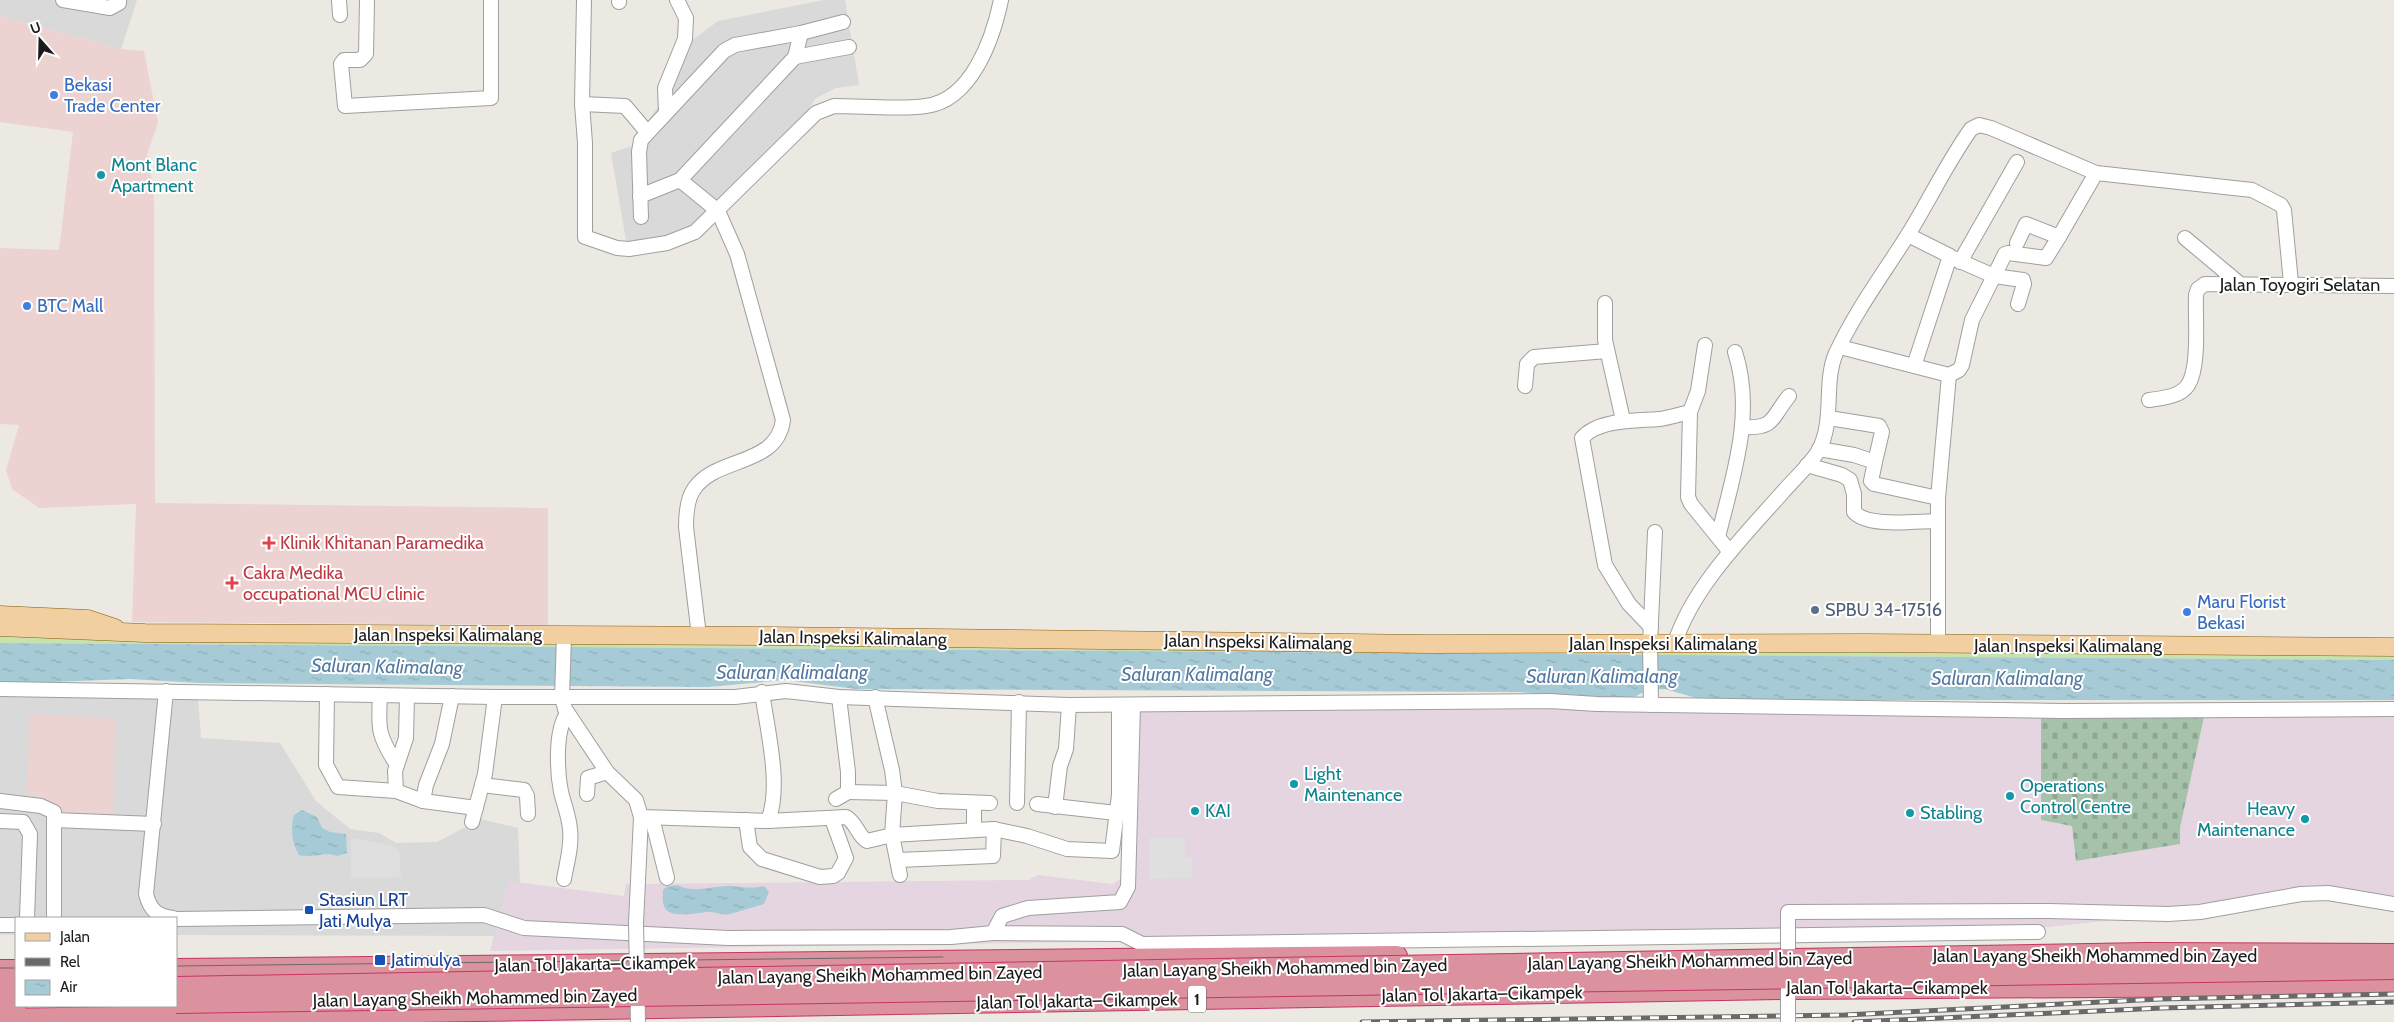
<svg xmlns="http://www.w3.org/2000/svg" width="2394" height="1022" font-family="Cabin,sans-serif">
  <defs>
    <pattern id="cemetery-stones" width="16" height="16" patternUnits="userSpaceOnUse" patternTransform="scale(1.25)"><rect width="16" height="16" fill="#a6c2aa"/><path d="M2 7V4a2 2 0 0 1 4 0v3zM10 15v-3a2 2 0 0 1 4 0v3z" fill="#8ea692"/></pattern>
    <pattern id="water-ripples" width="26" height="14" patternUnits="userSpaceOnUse" patternTransform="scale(1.25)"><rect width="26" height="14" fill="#a6cbd6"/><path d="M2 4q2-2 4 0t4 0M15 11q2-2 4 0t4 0" fill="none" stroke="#8eaeb7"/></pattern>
  </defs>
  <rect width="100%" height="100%" fill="#ece9e2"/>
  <g fill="#d9d9d9">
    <path d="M0,0H137L121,49L0,16Z"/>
    <path d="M824,0H845L859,85L836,88L816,98L806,112L687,236L627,246L611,153L632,146L664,97L683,47L718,21Z"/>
    <path d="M0,694L198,699L201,738L280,743L316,801L350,829L379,833L396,843L437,842L481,819L518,828L522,936L176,935V918H16V935H0Z"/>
  </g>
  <g fill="#ecd3d2">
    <path d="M0,16L121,49L144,51L158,123L147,154L154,191L155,503L548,508V625L132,622L136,504L39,508L12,489L6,470L19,425L0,424V248L59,250L73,132L0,122Z"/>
    <path d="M30,714L115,719L113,816L64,814L42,798L27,794Z"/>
  </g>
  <path fill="#e4d5e1" d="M1552,709L2041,718V820L2072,826L2077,861L2180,844V828L2204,717L2394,716V901L2323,891L2210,909L1976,935H1535L490,951L508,881L624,896L626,884L1029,880L1038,875L1112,884L1122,878L1124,712Z"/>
  <path fill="#c7e2ac" d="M0,627L2394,647V660L0,643Z"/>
  <path fill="url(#cemetery-stones)" d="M2204,717L2180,828V844L2076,861L2072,826L2041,820V718Z"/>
  <g fill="#dfdfdf">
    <path d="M351,838L390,845L399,850L401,877L351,878Z"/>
    <path d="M1149,838H1185V857H1192L1193,878L1149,879Z"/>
  </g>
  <g fill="url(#water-ripples)">
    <path d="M0,643L2394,660V700H1703L1665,689L1648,690L1630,699L1517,692L856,689L785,680L708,687L199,683L130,679L0,684Z"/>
    <path d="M302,810L317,817L322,828L330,832L346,834L347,853L337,856C324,851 313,859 299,855C292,844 290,827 294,815Z"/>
    <path d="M677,885C696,894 712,885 732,886C744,887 752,889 764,886L769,892L764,904L730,914C723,916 718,912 711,912C700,911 669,921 664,906C662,901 663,895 663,890L666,887Z"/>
  </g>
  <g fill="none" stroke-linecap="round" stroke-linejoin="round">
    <g stroke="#9f9f9f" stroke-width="16">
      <g id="minor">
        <path d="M63,0L110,8L119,3V0"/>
        <path d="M339,0L340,15"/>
        <path d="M367,0L366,54L360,60H344L341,64L345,106L491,98V0"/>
        <path d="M584,0L582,104L585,143V237L617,248L629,249L667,243L695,232L816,113L834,106C863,106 898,110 926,106C972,100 993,38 1001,0"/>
        <path d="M619,2V0"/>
        <path d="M795,57L849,47"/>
        <path d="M582,104L625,106L647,132"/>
        <path d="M666,111L665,88L685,39L686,18L677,0"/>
        <path d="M640,196L680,180"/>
        <path d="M641,217L639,152L641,140L724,51L735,45L801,33L843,22"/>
        <path d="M1908,235L1950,256L1914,366"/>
        <path d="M2059,237L2096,173"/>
        <path d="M2185,238L2240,284"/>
        <path d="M1953,258L1994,276L2023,280L2024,284L2018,304"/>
        <path d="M1960,262L2017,162"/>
        <path d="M1605,303V340L1623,420"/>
        <path d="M1705,345L1698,391L1690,412L1688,497L1691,504L1730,552"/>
        <path d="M1840,347L1949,375L1938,498V645"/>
        <path d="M1949,375L1959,370L1962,365L1972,320L2005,254L2008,253L2046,258L2059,237L2026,224L2017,243"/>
        <path d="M1525,386L1527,364L1534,357L1607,351"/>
        <path d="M2149,400C2162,398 2180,397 2188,385C2200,366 2195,318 2196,295L2198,289L2205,284L2394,286"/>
        <path d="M1829,418L1879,426L1882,432L1875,462"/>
        <path d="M1743,427C1775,429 1771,418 1789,396"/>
        <path d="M1819,449L1854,455L1875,462L1871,481L1874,484L1938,498"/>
        <path d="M1807,465L1842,475L1850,480L1854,494V512C1868,528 1917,521 1938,521"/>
        <path d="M1718,537C1733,476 1755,413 1735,352"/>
        <path d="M1651,627L1629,604L1605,565L1582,438C1598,419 1637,421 1659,419C1669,418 1680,414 1690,412"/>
        <path d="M564,636L562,697L565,709L607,772L636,800L641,817L636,923"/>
        <path d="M699,636L686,527C686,515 687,499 694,489C716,456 777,467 783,420L737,254L718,211L680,180L795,57L801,33"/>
        <path d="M1675,643C1692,588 1744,536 1782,493C1794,479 1810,465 1819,450C1835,419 1823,383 1836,353C1856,310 1884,273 1909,233C1930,199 1948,161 1971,129L1979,125L1991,128L2096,173L2252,190L2281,205L2284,210L2291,283"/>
        <path d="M0,689L495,697H735L786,691L839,697L1069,705L1550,701L1597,704L2063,711L2394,709"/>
        <path d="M166,691L146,894C150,910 157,916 173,918"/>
        <path d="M327,694L326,765L338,787L396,791L423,801L476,808"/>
        <path d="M380,695C378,729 378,736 397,765"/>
        <path d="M875,697L892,770L895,793L892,835L900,875"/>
        <path d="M1133,705L1128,887L1120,902L1028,908L1002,916L993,933L1122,934L1142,944L2038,932"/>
        <path d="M1651,705L1650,644L1655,532"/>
        <path d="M482,785L524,790L527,796L528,814"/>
        <path d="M396,791L395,771L406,738L407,696"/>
        <path d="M848,792L895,793L938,801L990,803"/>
        <path d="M587,794L588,778L607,772"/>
        <path d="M836,799L848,792V772L839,697"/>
        <path d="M0,801L41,806L54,812V918"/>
        <path d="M423,801L426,785L442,744L452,696"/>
        <path d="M1017,803L1019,702"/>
        <path d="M1037,804L1116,813"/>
        <path d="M1055,807L1060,766L1066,749L1069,705"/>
        <path d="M641,817L768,821C782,786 767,729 762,692"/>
        <path d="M652,818L667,878"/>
        <path d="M54,820L154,824"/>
        <path d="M746,820L750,847L762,859L820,877L833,876L838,873L846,858L832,819"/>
        <path d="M0,821L23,822L30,834L27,918"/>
        <path d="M768,821L846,817C856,822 858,836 867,841L892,835L994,829L1027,836L1067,849L1112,851L1119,795V705"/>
        <path d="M472,822L485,774L495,697"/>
        <path d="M974,830V803"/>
        <path d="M898,860L993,856L994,829"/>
        <path d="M564,879C567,862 572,846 570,829C569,817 564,804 561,792C557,772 555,730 567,714"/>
        <path d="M176,919L484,915L524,928L728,938L951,937L993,933"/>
        <path d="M1788,922V912L2049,911L2168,914L2200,912L2301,894L2328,893L2394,904"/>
        <path d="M0,925H16"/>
      </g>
    </g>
    <g stroke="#845d0f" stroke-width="19">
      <g id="major">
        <path d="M0,615L88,619L115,628"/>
        <path d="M0,627L145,633L769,636L1429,644L1865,643L2394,647"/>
      </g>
    </g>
    <g stroke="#c43566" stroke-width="22">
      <g id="highway">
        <path d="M176,969L1397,956"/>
        <path d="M0,970H16"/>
        <path d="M0,990H16"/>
        <path d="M0,1005H16"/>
        <path d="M0,1019L1787,989L2394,985"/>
      </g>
    </g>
    <use href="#minor" stroke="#fff" stroke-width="14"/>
    <use href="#major" stroke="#f1cfa1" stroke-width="18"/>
    <use href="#highway" stroke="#dc919f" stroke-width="20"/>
    <g stroke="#696969" stroke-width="1">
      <path d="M176,966L943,957"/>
      <path d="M0,968H16"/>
    </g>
    <g stroke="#696969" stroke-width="5">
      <g id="rail">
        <path d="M1362,1022L1845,1015L2160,999L2394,994"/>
        <path d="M1854,1022L2162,1008L2394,1002"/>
      </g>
    </g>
    <use href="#rail" stroke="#fff" stroke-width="3" stroke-dasharray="9" stroke-linecap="butt"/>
    <g stroke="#9f9f9f" stroke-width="16" stroke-linecap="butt">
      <g id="minor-bridge">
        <path d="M1788,922V1022"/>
        <path d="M636,923L638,1022"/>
      </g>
    </g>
    <g stroke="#c43566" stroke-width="22" stroke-linecap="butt">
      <g id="highway-bridge">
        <path d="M176,987L2146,953L2394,954"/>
        <path d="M176,1003L2394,969"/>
      </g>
    </g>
    <use href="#minor-bridge" stroke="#fff" stroke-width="14"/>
    <use href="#highway-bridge" stroke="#dc919f" stroke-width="20"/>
  </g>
  <g fill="#3f7fe0" stroke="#fff" stroke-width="2">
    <circle cx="54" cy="95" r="5"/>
    <circle cx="27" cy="306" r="5"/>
    <circle cx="2187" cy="612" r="5"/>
  </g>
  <g fill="#0f9aa8" stroke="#fff" stroke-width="2">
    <circle cx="101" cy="175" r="5"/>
    <circle cx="1294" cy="784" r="5"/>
    <circle cx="2010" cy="796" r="5"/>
    <circle cx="1195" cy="811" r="5"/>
    <circle cx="1910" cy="813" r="5"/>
    <circle cx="2305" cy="819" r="5"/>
  </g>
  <g fill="#e0444e" stroke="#fff" stroke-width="2">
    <path d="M266.5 535.5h5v5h5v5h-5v5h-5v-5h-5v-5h5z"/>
    <path d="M229.5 575.5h5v5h5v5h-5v5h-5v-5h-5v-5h5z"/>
  </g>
  <circle fill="#5c6f8a" stroke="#fff" stroke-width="2" cx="1815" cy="610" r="5"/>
  <g fill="#1a4fb4" stroke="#fff" stroke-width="2">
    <rect x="304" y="905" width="10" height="10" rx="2.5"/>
    <rect x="374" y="954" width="12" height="12" rx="2.5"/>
  </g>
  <g text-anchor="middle" stroke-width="4" stroke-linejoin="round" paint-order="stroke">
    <rect fill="#fff" stroke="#5f5f5f" stroke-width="1" x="1188" y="985.5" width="18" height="27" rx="4"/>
    <g font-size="16" font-weight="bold" fill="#1b1b1b">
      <text x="1197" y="1005">1</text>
    </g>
    <g font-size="18" fill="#366cbe" stroke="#fff" text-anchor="start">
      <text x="64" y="91">Bekasi<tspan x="64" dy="21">Trade Center</tspan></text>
      <text x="37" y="312">BTC Mall</text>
      <text x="2197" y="608">Maru Florist<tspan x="2197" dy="21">Bekasi</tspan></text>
    </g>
    <g font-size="18" fill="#0d838f" stroke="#fff" text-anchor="start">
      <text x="111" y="171">Mont Blanc<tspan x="111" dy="21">Apartment</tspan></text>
      <text x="1304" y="780">Light<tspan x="1304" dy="21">Maintenance</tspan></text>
      <text x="2020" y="792">Operations<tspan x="2020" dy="21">Control Centre</tspan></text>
      <text x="2295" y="815" text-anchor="end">Heavy<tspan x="2295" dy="21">Maintenance</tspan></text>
      <text x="1205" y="817">KAI</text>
      <text x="1920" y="819">Stabling</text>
    </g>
    <g font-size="18" fill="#1b1b1b" stroke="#fff">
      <text x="2300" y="291">Jalan Toyogiri Selatan</text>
      <text x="448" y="641">Jalan Inspeksi Kalimalang</text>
      <text transform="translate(853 638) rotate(1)" y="6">Jalan Inspeksi Kalimalang</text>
      <text transform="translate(1258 642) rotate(1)" y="6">Jalan Inspeksi Kalimalang</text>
      <text x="1663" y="650">Jalan Inspeksi Kalimalang</text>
      <text x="2068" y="652">Jalan Inspeksi Kalimalang</text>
      <text x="2095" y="962">Jalan Layang Sheikh Mohammed bin Zayed</text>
      <text transform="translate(1690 961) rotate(-1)" y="6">Jalan Layang Sheikh Mohammed bin Zayed</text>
      <text transform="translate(595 964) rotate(-1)" y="6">Jalan Tol Jakarta–Cikampek</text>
      <text transform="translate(1285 968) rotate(-1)" y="6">Jalan Layang Sheikh Mohammed bin Zayed</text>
      <text transform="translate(880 975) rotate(-1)" y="6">Jalan Layang Sheikh Mohammed bin Zayed</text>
      <text x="1887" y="994">Jalan Tol Jakarta–Cikampek</text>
      <text transform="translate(1482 994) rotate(-1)" y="6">Jalan Tol Jakarta–Cikampek</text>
      <text transform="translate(475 998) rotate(-1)" y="6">Jalan Layang Sheikh Mohammed bin Zayed</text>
      <text transform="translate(1077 1001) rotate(-1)" y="6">Jalan Tol Jakarta–Cikampek</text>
    </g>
    <g font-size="18" fill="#be3a42" stroke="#fff" text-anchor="start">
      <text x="280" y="549">Klinik Khitanan Paramedika</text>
      <text x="243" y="579">Cakra Medika<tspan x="243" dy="21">occupational MCU clinic</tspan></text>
    </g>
    <g font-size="18" fill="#4e5e75" stroke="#fff" text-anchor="start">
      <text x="1825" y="616">SPBU 34-17516</text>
    </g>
    <g font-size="18" fill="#164399" stroke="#fff" text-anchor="start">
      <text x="319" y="906">Stasiun LRT<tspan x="319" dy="21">Jati Mulya</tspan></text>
      <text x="391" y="966">Jatimulya</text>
    </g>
    <g font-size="19" font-style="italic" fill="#5379a0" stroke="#fff">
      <text transform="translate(387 666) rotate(1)" y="7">Saluran Kalimalang</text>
      <text x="792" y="679">Saluran Kalimalang</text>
      <text x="1197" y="681">Saluran Kalimalang</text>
      <text x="1602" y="683">Saluran Kalimalang</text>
      <text x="2007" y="685">Saluran Kalimalang</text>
    </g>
  </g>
  <rect x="15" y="917" width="162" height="90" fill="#ffffff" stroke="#a4a4a4"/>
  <rect x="25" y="933" width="25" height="8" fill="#f1cfa1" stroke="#a4a4a4"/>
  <text x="60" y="942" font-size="15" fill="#1b1b1b">Jalan</text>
  <rect x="25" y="958" width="25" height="8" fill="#696969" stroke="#a4a4a4"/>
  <text x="60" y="967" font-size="15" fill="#1b1b1b">Rel</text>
  <rect x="25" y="980" width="25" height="15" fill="url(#water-ripples)" stroke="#a4a4a4"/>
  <text x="60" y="992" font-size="15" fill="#1b1b1b">Air</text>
  <g transform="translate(40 40) rotate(340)" stroke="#ffffff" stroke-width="4" paint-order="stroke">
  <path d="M0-4L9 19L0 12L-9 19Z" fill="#1b1b1b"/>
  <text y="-8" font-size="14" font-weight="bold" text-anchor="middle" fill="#1b1b1b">U</text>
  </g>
</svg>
